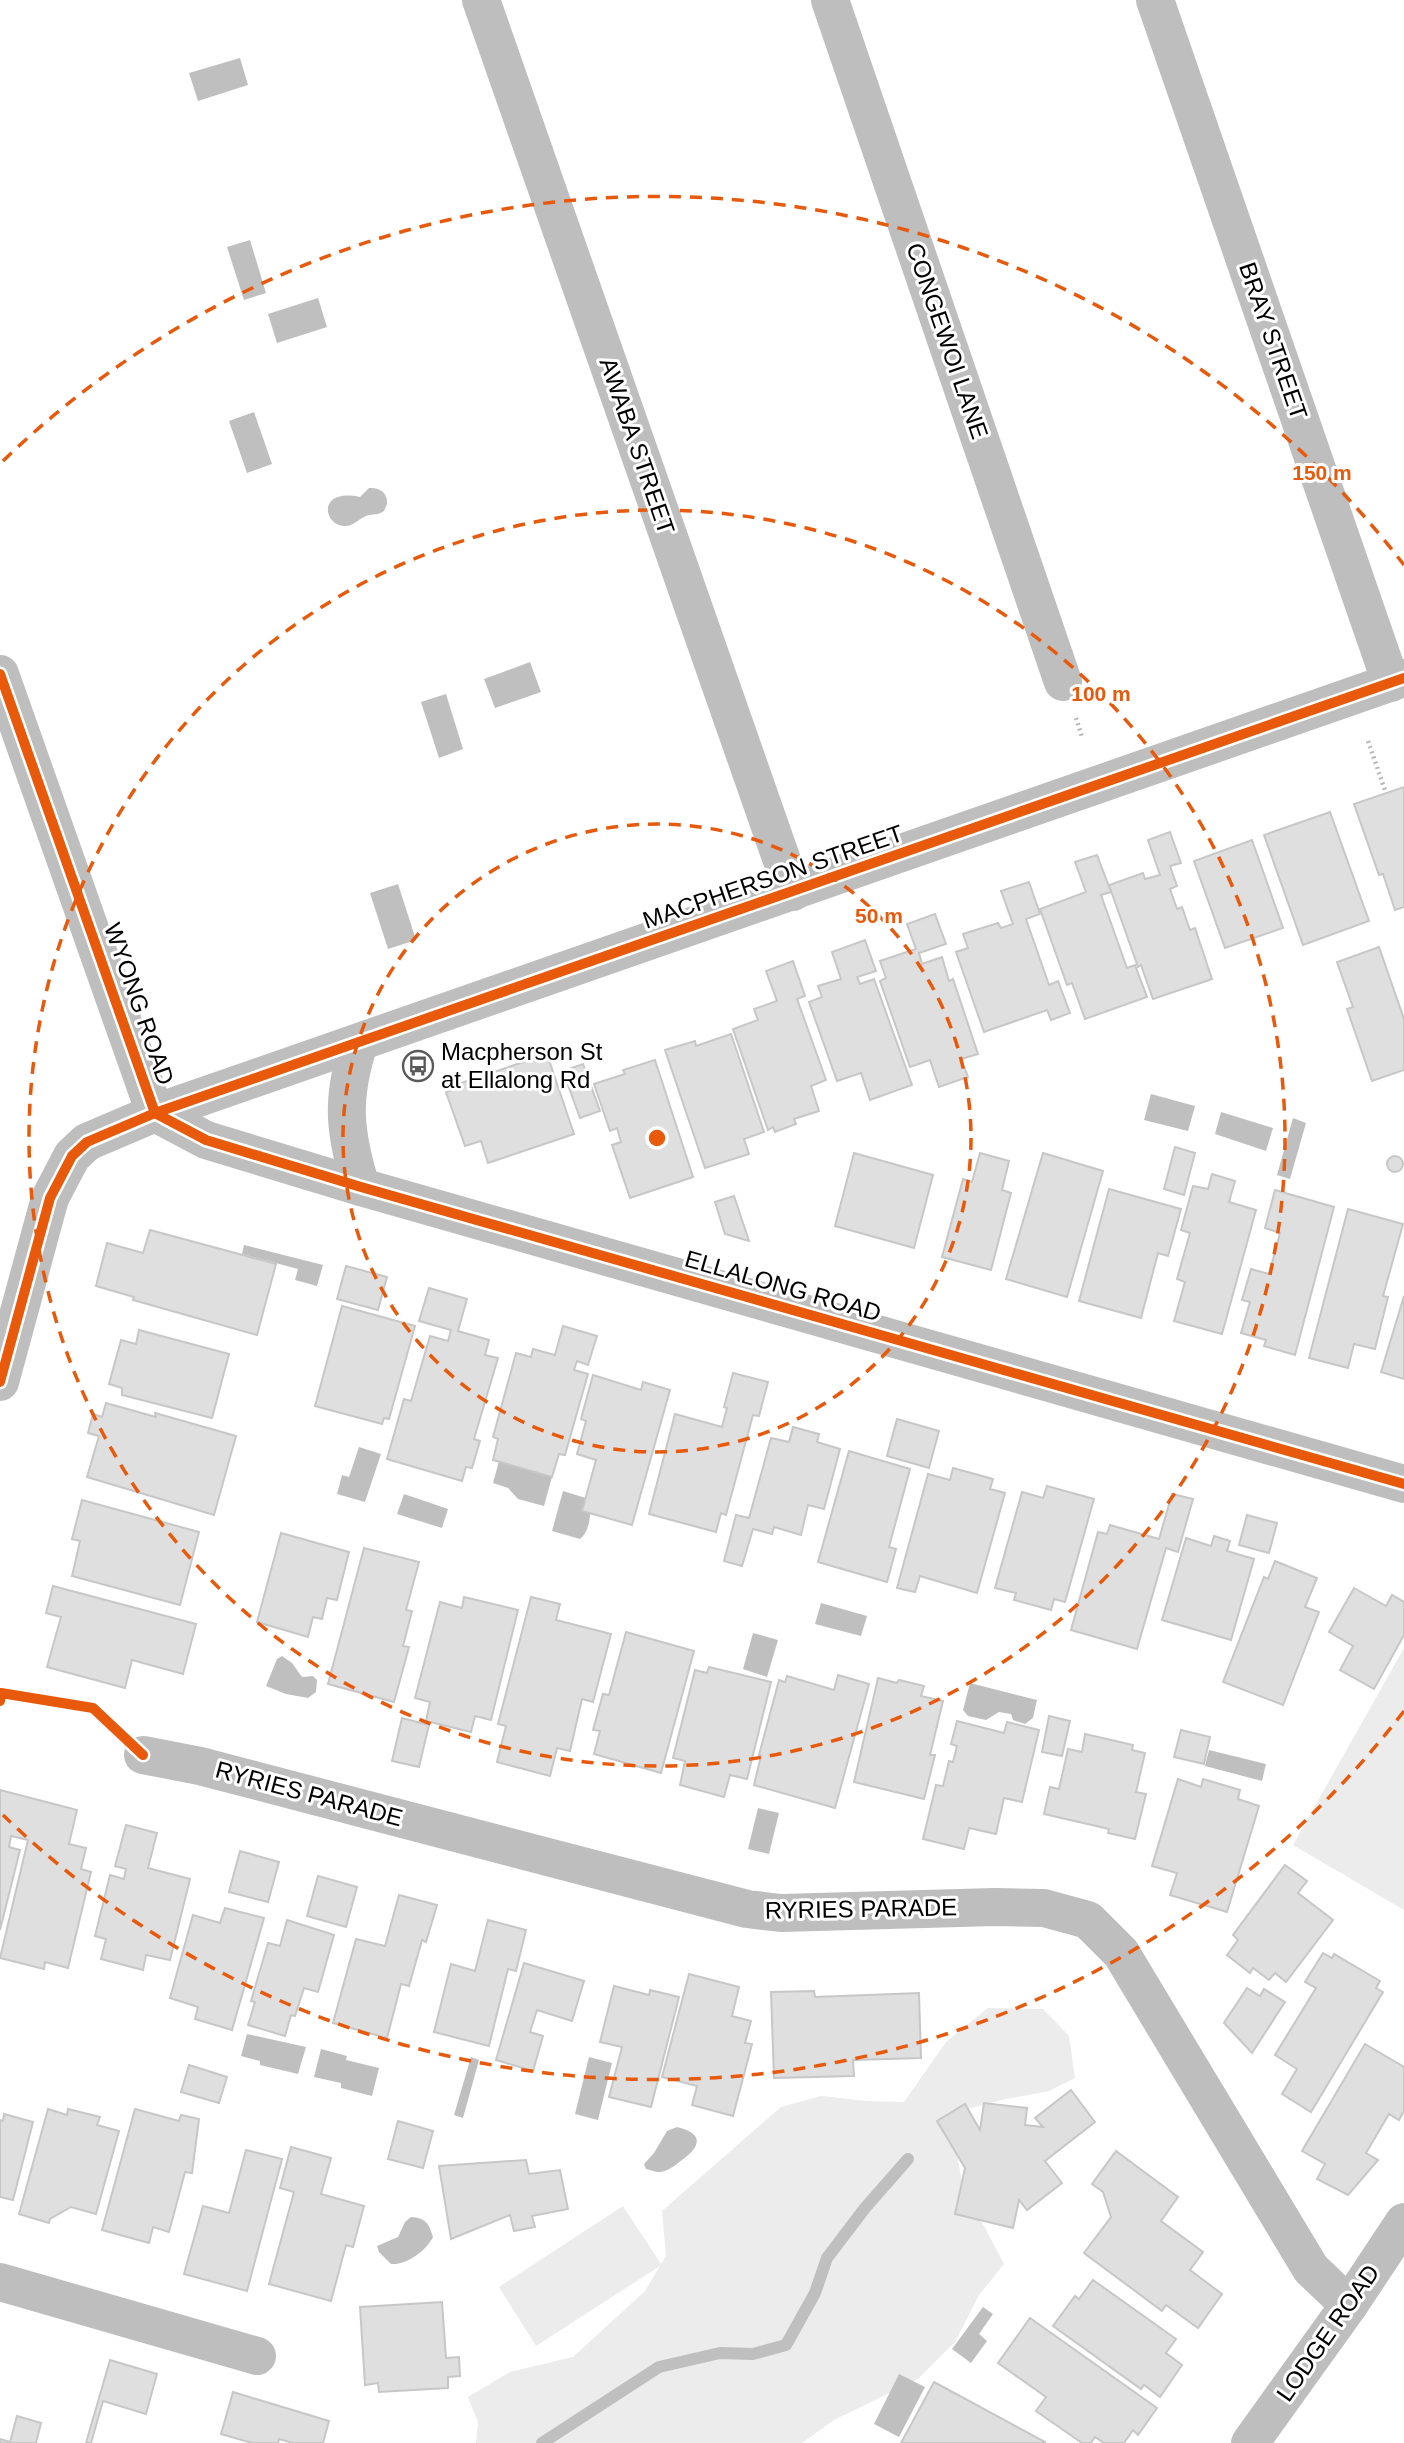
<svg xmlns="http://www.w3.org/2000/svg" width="1404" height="2443" font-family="Helvetica,sans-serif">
  <rect width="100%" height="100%" fill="#fff"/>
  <g fill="#ececec">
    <path d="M1404,1648V1910L1293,1845Z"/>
    <path d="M988,2008L1043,2009L1069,2036L1075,2078L1049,2091L1006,2099L960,2111L957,2153L964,2196L984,2226L1004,2264L979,2295L955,2342L918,2379L834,2420L802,2443H476L478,2422L468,2397L510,2372L573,2357L645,2291L660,2266L536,2346L499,2287L623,2206L661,2264L666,2256L662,2211L781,2107L821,2096L867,2101L904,2102L946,2042Z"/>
  </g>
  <g fill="#bfbfbf">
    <path d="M240,58L248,85L198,101L189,73Z"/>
    <path d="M250,240L266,293L244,300L227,247Z"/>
    <path d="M318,298L327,327L277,343L268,314Z"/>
    <path d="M254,412L272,464L247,473L229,421Z"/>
    <path d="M369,488C380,487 388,493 387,504L384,511C378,515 376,514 369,515C360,517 354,527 344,526C323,525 317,488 360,497Z"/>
    <path d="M530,662L541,692L495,708L484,679Z"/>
    <path d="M446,694L463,749L439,758L421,702Z"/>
    <path d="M398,884L416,940L388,949L370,893Z"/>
    <path d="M1151,1094L1195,1106L1188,1131L1144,1120Z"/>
    <path d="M1221,1112L1273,1128L1266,1151L1215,1134Z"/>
    <path d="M1293,1118L1306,1123L1290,1179L1277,1175Z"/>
    <path d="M244,1245L323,1265L317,1286L295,1280L298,1269L242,1254Z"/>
    <path d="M359,1447L381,1454L365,1502L337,1494L342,1475L349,1477Z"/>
    <path d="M499,1461L552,1477L544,1506L518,1499L508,1488L493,1483Z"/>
    <path d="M563,1491L589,1499C591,1512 591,1530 580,1539L552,1531Z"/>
    <path d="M404,1494L448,1509L442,1528L397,1514Z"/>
    <path d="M821,1603L867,1616L861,1636L815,1624Z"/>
    <path d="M753,1633L778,1640L767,1677L743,1669Z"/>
    <path d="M282,1656L292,1663L302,1677L313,1676L317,1680L316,1692L308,1698L286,1694L266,1686L277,1659Z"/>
    <path d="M970,1683L1037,1700L1033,1718L1025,1724L1013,1720L1011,1714L999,1712L986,1720L968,1716L963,1710Z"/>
    <path d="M1209,1750L1266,1764L1262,1781L1205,1766Z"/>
    <path d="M758,1808L779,1813L769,1854L748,1849Z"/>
    <path d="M247,2034L306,2047L298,2074L260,2065V2061L241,2056Z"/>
    <path d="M321,2049L347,2056L346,2060L379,2068L372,2096L341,2088V2083L314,2077Z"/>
    <path d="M471,2057L479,2060L463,2118L454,2115Z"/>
    <path d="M589,2057L612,2063L598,2120L575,2114Z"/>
    <path d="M677,2127C702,2133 703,2145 682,2160C675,2165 667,2173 657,2172C656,2172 647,2169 646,2169L644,2164L654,2153L667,2131Z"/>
    <path d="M411,2217C425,2218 429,2223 433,2237C426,2251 407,2265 391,2264L379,2252L377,2246L398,2237L405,2222Z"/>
    <path d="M983,2307L993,2314L979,2334L987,2341L971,2363L952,2349Z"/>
    <path d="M899,2374L925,2387L899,2437L874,2424Z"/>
  </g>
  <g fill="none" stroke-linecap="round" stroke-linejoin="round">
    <path stroke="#bfbfbf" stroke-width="12" d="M542,2443L659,2367L720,2353L753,2354L786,2345L815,2293L827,2258L865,2208L908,2159"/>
  </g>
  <g fill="#dfdfdf" stroke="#c7c7c7" stroke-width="2">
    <path d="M1404,787V907L1395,910L1383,874L1379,875L1354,804Z"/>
    <path d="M1330,812L1369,921L1303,945L1264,835Z"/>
    <path d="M1170,832L1181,863L1170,866L1177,886L1170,889L1177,909L1182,907L1190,930L1195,928L1212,979L1153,999L1141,965L1138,967L1109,885L1143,873L1145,879L1160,875L1148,840Z"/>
    <path d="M1252,840L1283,928L1225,948L1194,861Z"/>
    <path d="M1097,855L1111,892L1101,895L1127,968L1135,965L1147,997L1085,1019L1072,983L1067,985L1040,909L1086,892L1075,862Z"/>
    <path d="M1029,882L1040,914L1026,919L1049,985L1058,981L1070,1013L1051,1020L1047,1010L984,1032L956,952L968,948L963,934L998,923L1001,928L1013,924L1001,891Z"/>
    <path d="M935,914L946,944L919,953L922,964L942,957L949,981L953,979L978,1054L961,1059L968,1077L939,1087L930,1060L910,1067L880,981L886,978L880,961L916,949L907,924Z"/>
    <path d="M865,940L876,971L857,977L860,984L874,979L912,1085L870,1100L861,1073L837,1081L809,1002L822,997L818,986L841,979L832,952Z"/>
    <path d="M1379,947L1404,1019V1070L1372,1081L1347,1009L1353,1007L1337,962Z"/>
    <path d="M793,961L805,996L797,999L826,1080L811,1086L819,1111L794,1119L796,1124L775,1132L773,1127L768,1130L733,1029L758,1020L754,1009L777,1001L766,971Z"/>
    <path d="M731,1034L764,1132L744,1139L749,1154L705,1168L665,1050L695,1041L696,1046Z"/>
    <path d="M547,1054L574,1134L488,1163L481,1141L465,1146L446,1092L460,1087L458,1084Z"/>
    <path d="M655,1060L693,1177L630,1198L612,1145L621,1142L617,1128L610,1131L594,1084L625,1074L623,1070Z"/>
    <path d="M583,1064L600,1111L580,1118L563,1071Z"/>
    <path d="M1175,1147L1195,1153L1184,1195L1164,1189Z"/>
    <path d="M854,1153L933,1175L914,1248L835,1226Z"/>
    <path d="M980,1153L1009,1161L1002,1190L1011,1193L991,1270L942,1257L963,1179L972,1182Z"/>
    <path d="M1043,1153L1103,1171L1067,1297L1006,1279Z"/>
    <circle cx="1395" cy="1164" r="8"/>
    <path d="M1212,1174L1235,1181L1229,1202L1256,1210L1222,1334L1174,1321L1185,1282L1177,1279L1190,1233L1181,1230L1193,1186L1208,1189Z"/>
    <path d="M1109,1189L1181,1209L1168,1256L1158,1253L1141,1318L1079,1301Z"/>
    <path d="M1275,1190L1334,1207L1295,1355L1264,1346L1266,1340L1241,1333L1250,1302L1242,1300L1251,1269L1269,1274L1280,1233L1265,1228Z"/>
    <path d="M734,1196L749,1241L725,1234L715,1202Z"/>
    <path d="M1348,1209L1403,1224L1383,1296L1388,1297L1375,1349L1354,1344L1348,1368L1309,1358Z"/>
    <path d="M150,1230L276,1264L257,1335L133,1300L134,1297L96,1286L107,1243L143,1253Z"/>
    <path d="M346,1266L387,1277L378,1310L337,1299Z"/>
    <path d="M429,1288L467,1299L458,1331L489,1340L485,1355L498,1358L474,1439L480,1441L472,1468L466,1467L462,1481L387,1459L404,1399L411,1401L430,1336L448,1341L451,1330L419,1321Z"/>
    <path d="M1404,1296V1379L1381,1372Z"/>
    <path d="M342,1306L415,1326L389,1419L384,1418L382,1424L315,1406Z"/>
    <path d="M563,1326L597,1336L588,1365L577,1361L574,1370L588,1374L565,1455L559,1454L552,1477L493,1460L498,1439L493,1437L516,1353L531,1357L533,1349L555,1355Z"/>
    <path d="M139,1330L229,1354L212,1418L122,1395V1388L109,1384L121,1340L136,1344Z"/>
    <path d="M733,1373L768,1382L759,1416L753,1415L726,1515L721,1513L716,1532L649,1514L675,1414L722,1427L727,1408L724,1407Z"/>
    <path d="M593,1375L641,1390L643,1382L670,1390L632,1525L582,1511L596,1460L577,1454L586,1421L581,1419Z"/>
    <path d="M106,1403L156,1417L155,1413L236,1436L214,1515L87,1477L99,1436L88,1433L93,1414L102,1417Z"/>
    <path d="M897,1419L939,1431L929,1468L887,1456Z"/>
    <path d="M793,1427L819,1434L817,1442L840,1449L824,1509L808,1505L801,1535L774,1527L772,1534L753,1529L742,1566L724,1561L736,1515L749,1518L771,1438L789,1442Z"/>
    <path d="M849,1451L910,1469L889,1547L896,1549L887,1582L818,1562Z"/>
    <path d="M953,1468L993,1479L990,1489L1005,1493L977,1593L920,1576L915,1592L897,1588L928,1474L950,1480Z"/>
    <path d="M1047,1486L1094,1499L1065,1602L1054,1599L1051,1610L1014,1600L1016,1593L995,1588L1022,1492L1043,1498Z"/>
    <path d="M1172,1494L1193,1499L1178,1552L1166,1548L1137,1649L1071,1630L1098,1532L1107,1534L1110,1525L1159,1539Z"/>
    <path d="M82,1500L199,1532L180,1605L72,1576L80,1541L72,1539Z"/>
    <path d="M1247,1515L1277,1523L1269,1553L1239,1545Z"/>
    <path d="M281,1533L349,1552L337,1600L327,1598L322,1619L313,1617L308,1637L257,1622Z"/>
    <path d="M1214,1536L1230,1541L1227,1551L1254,1559L1231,1640L1162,1620L1186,1538L1211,1546Z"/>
    <path d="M364,1548L419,1562L406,1610L412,1611L403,1646L409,1647L394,1702L328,1684Z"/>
    <path d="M1275,1561L1317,1578L1305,1607L1319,1612L1283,1705L1223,1682L1264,1577L1268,1579Z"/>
    <path d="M53,1586L196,1624L183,1674L132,1660L125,1688L47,1667L61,1617L46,1613Z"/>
    <path d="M1354,1588L1386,1606L1392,1595L1404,1602V1635L1374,1689L1340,1670L1353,1646L1329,1632Z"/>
    <path d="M464,1597L518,1610L491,1720L475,1716L471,1732L426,1721L430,1702L415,1698L440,1602L462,1608Z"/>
    <path d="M531,1597L560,1604L556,1620L611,1634L593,1702L582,1699L570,1751L557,1748L550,1776L497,1762L506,1726L498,1724Z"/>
    <path d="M626,1632L694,1651L661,1773L594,1754L600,1731L593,1730L603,1694L609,1695Z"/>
    <path d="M709,1667L771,1682L747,1779L730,1775L724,1797L680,1785L685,1761L673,1758L695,1670L707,1673Z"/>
    <path d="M838,1675L869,1684L835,1808L754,1785L761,1756L759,1755L779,1680L785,1682L787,1676L834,1690Z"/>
    <path d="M878,1678L897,1683L899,1680L924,1686L921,1696L943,1701L930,1755H935L924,1799L854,1782Z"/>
    <path d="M1049,1716L1070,1721L1062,1756L1042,1752Z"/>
    <path d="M402,1718L429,1725L419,1767L392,1761Z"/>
    <path d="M957,1721L1004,1733L1007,1722L1039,1730L1022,1802L1004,1798L996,1834L969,1828L964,1849L923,1839L936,1785L943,1786L949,1761L953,1762L957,1746L951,1744Z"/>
    <path d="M1181,1730L1210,1737L1204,1764L1174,1757Z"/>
    <path d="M1085,1734L1133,1745L1132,1750L1145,1753L1136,1792L1146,1794L1135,1839L1108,1833L1109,1829L1044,1814L1050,1787L1059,1789L1068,1749L1082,1752Z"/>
    <path d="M1178,1779L1201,1787L1203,1779L1240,1790L1238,1799L1259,1806L1227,1912L1170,1895L1177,1873L1152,1866Z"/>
    <path d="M0,1790L77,1810L69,1844L86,1848L81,1869L91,1872L68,1968L45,1962L44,1969L0,1958L28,1840L11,1836L9,1847L20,1850L0,1930Z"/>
    <path d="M126,1825L157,1833L148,1868L190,1879L170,1960L146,1955L143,1970L101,1959L106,1939L95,1936L110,1875L124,1879L126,1869L115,1866Z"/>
    <path d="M240,1851L279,1862L268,1902L229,1892Z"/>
    <path d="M1285,1865L1307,1881L1298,1893L1333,1920L1286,1982L1275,1973L1269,1980L1253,1968L1250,1973L1227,1955L1238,1940L1233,1935Z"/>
    <path d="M318,1876L357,1887L346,1927L307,1916Z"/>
    <path d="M399,1895L437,1905L426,1942L422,1940L409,1986L401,1984L387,2038L333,2023L356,1939L385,1946Z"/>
    <path d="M225,1908L264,1918L232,2030L195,2019L198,2007L170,1998L193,1915L220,1923Z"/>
    <path d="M287,1920L334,1935L318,1992L304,1988L295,2016L291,2015L285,2036L248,2025L255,2002L251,2001L268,1943L280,1946Z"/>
    <path d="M488,1920L526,1930L516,1971L508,1969L489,2046L434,2032L451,1964L475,1971Z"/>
    <path d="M1323,1953L1332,1958L1334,1954L1380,1981L1376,1988L1383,1992L1311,2112L1282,2094L1297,2069L1275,2055L1316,1988L1305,1982Z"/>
    <path d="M524,1963L584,1981L572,2021L537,2010L530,2032L543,2036L533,2071L496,2060Z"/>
    <path d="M689,1974L739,1987L732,2016L751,2021L745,2043L752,2044L733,2116L692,2105L697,2086L662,2077Z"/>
    <path d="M614,1986L649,1995L650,1990L679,1997L651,2107L609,2097L622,2047L600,2042Z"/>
    <path d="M1247,1988L1260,1996L1264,1989L1285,2002L1252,2053L1224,2023Z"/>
    <path d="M814,1991L815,1997L919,1993L921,2058L853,2060L854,2076L774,2078L771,1992Z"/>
    <path d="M1365,2044L1404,2067V2111L1399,2120L1389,2114L1366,2153L1378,2160L1348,2195L1317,2179L1325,2164L1302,2151Z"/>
    <path d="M189,2065L227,2077L219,2103L181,2092Z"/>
    <path d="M1071,2090L1095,2122L1045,2161L1062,2183L1027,2210L1019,2200L1013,2228L955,2214L965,2168L937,2121L965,2104L980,2130L984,2103L1027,2108L1025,2125L1043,2127L1035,2118Z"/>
    <path d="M48,2109L67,2115L68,2109L100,2117L97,2125L119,2131L96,2214L71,2207L50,2219L49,2223L19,2214Z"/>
    <path d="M135,2109L179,2121L181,2115L199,2119L192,2173L185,2172L169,2232L153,2227L149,2243L102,2230Z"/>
    <path d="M4,2114L33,2122L13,2200L0,2197V2120L3,2121Z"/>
    <path d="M398,2121L433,2131L423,2168L388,2159Z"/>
    <path d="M291,2147L331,2158L321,2194L364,2206L353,2247L346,2245L331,2301L269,2284L294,2192L280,2188Z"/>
    <path d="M246,2150L282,2159L247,2291L184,2274L203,2206L229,2213Z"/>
    <path d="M1116,2151L1178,2197L1161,2221L1203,2252L1190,2270L1222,2294L1198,2328L1166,2305L1162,2311L1084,2253L1111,2217L1103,2192L1092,2184Z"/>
    <path d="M526,2160L529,2174L560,2170L568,2209L532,2216L535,2227L514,2231L510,2215L451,2239L439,2166Z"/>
    <path d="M1093,2280L1176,2339L1166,2353L1182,2365L1160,2397L1144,2385L1141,2389L1053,2326L1075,2296L1079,2299Z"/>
    <path d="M442,2302L446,2358L459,2357L460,2376L448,2377V2388L379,2392L378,2383L365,2385L360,2307Z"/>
    <path d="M1030,2318L1157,2408L1138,2435L1133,2430L1124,2443H1104L1095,2437L1091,2443H1082L1036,2411L1046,2397L998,2363Z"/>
    <path d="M110,2360L157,2374L146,2414L103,2401L91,2443H86Z"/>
    <path d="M934,2382L1045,2442L1044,2443H901Z"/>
    <path d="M233,2392L329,2421L323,2443H293L279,2439L278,2443H252L221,2434Z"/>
    <path d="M17,2416L41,2423L36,2443H0V2439L10,2442Z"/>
  </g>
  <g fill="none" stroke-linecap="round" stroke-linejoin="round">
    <g stroke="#b9b9b9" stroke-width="4.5" stroke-dasharray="2 3.5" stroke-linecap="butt">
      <path d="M1076,718L1082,737"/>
      <path d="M1368,741L1386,793"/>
    </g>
    <g stroke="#bebebe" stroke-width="38">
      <path d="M481,0L793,892"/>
      <path d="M830,0L1063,682"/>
      <path d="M1155,0L1391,683"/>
      <path d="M0,674L155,1113"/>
      <path d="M359,1043C341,1099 344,1131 361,1187"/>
      <path d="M155,1113L206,1140L361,1187L1404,1484"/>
      <path d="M0,1382L50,1198L72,1156L87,1142L155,1113L1404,678"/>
      <path d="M143,1755L200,1766L747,1909L781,1913L995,1907L1044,1908L1088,1920L1121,1953L1311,2269L1349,2305"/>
      <path d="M0,2282L257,2356"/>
      <path d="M1250,2443L1349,2305L1404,2222"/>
    </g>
    <g stroke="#fff" stroke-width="15">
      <g id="cycleway">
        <path d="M0,674L155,1113"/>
        <path d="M155,1113L206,1140L361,1187L1404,1484"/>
        <path d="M0,1382L50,1198L72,1156L87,1142L155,1113L1404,678"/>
        <path d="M0,1701L1,1693L93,1708L143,1755"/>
      </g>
    </g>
    <use href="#cycleway" stroke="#e8590c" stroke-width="10"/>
  </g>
  <g fill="none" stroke="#e8590c" stroke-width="3.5" stroke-dasharray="12 9">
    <circle cx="657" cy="1138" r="314"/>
    <circle cx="657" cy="1138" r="628"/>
    <path d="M1404 1711A941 941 0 0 1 3 1815M3 461A941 941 0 0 1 1404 565"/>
  </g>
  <defs>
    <g id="bus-ring" transform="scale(1.575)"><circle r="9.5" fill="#fff" stroke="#595959" stroke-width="1.5"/><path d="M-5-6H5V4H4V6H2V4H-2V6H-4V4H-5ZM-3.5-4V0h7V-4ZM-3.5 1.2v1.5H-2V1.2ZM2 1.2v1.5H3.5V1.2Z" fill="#595959"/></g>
  </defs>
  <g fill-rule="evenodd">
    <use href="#bus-ring" x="418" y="1066"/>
  </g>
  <g text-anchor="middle" stroke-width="6" stroke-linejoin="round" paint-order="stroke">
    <g font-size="24" fill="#000" stroke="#fff">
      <text transform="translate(947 341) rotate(71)" y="8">CONGEWOI LANE</text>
      <text transform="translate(1273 341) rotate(71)" y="8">BRAY STREET</text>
      <text transform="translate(637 446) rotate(71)" y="8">AWABA STREET</text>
      <text transform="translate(773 877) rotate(-19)" y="8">MACPHERSON STREET</text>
      <text transform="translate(139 1004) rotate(71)" y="8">WYONG ROAD</text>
      <text transform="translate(783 1286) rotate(16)" y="8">ELLALONG ROAD</text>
      <text transform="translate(309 1794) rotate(15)" y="8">RYRIES PARADE</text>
      <text transform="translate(861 1909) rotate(-1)" y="8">RYRIES PARADE</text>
      <text transform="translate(1328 2333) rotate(-55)" y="8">LODGE ROAD</text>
    </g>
    <g font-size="24" fill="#000" stroke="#fff" text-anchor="start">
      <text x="441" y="1060">Macpherson St<tspan x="441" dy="28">at Ellalong Rd</tspan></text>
    </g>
  </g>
  <circle cx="657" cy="1138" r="10" fill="#e8590c" stroke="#fff" stroke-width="3.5"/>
  <g font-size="21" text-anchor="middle" font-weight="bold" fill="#e8590c" stroke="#fff" stroke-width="6" stroke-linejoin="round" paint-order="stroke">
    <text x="1322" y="480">150 m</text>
    <text x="1101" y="701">100 m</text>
    <text x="879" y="923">50 m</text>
  </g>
</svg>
